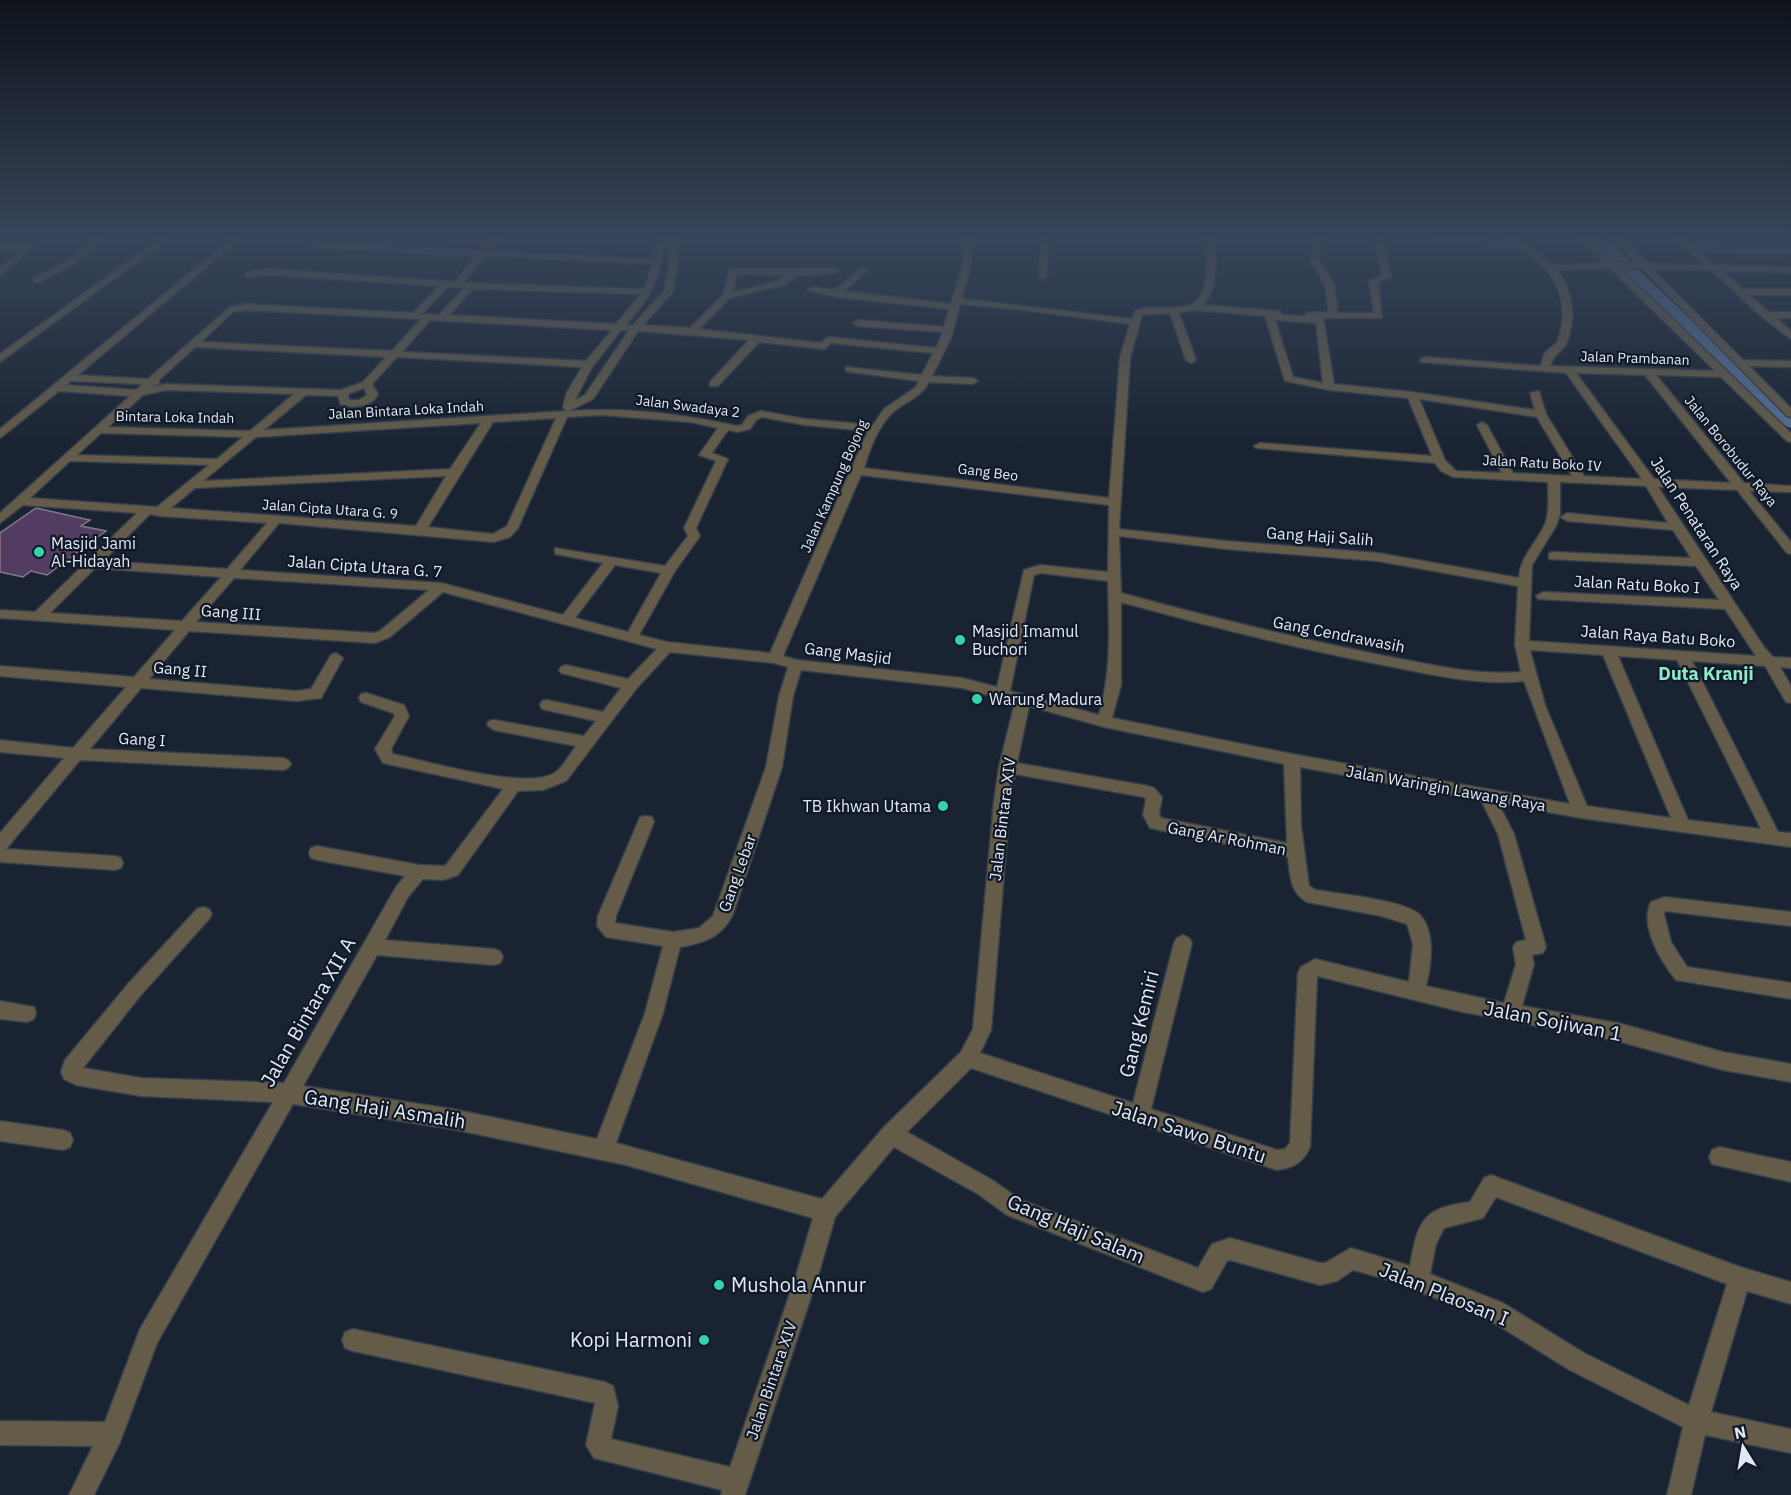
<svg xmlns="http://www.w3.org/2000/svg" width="1791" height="1495" font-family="'IBM Plex Sans',sans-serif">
  <rect width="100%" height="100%" fill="#192331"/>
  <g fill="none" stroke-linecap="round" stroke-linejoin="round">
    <path fill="#566f95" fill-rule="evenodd" d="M1593,239H1606L1791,414V428L1785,426L1627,276Z"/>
  </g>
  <path fill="#533c61" stroke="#84798b" stroke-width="1.5" d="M36,508L90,520L81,526L106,531L47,575L31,571L23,577L0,572V533Z"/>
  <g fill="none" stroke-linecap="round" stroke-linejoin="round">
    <g stroke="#353f4c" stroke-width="3">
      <g id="street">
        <path d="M92,239H101L75,264L40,282H34V278L69,260Z"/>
        <path d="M159,239H169L0,362V354Z"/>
        <path d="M231,239H240L78,375L148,379L230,307L246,304L413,313L439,286L269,275L249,277L246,276V272L269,269L455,282L476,256L312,247V243L315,242L480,251L489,239H498L489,251L653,259L657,239H665C659,280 654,293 626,325H633L664,291L670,259L669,239H677L678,259L673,292L643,325L690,328L723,295L730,269L834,268L838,271L837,273L796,276L784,285L730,298L699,329L821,343L828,337L936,348L943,332L858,326L853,323L858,320L944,327L949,309L836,297L807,290L812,287L835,290L863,267L867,270L866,272L844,291L951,304L963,264L964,239H972L971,264L962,299L1132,319L1135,311L1140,309C1154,306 1168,309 1182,307C1213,303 1207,262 1206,239H1214C1216,262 1219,286 1203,305L1279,311L1283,315L1305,316L1306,313L1329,312C1327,304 1327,291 1324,283C1314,262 1303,266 1317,239H1325C1312,266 1324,262 1333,283C1336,292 1336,304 1338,313H1374L1369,281L1382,276L1374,239H1382L1391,277L1378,282L1382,318H1323L1334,384L1412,392L1535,410L1530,393L1539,391L1546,414L1584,476L1642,479L1566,373L1421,362L1420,360L1425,357L1540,366C1542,362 1543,357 1545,353C1549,347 1555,347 1558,340C1572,300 1554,267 1518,247L1438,242L1434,239L1508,242L1505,239C1525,239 1538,253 1552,265L1604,263L1581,239H1590L1614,262L1637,263L1614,239H1623L1647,263L1705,265L1676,239H1685L1694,246L1791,247V253L1700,252L1715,265L1791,267V273L1722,271L1743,289H1791V295H1749L1769,312H1791V318H1776L1791,331V339L1762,317L1711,270L1652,269L1743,360L1791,361V367L1749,366L1791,408V417L1787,416L1642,268H1620L1791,433V442L1787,441L1721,377L1656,375L1744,483L1791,486V492L1749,491L1791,542V554L1787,553L1737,490L1658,487L1764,647L1773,657L1791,658V668L1780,667L1791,686V703L1786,702L1765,666L1692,661L1778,832L1791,833V847L1581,818L1498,803L1514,834L1546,947L1543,953L1532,955L1534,964L1522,1006L1618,1023L1723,1052L1791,1064V1082L1723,1070L1618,1041L1463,1012L1317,976L1310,1147C1303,1163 1293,1168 1277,1170L971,1068L907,1132L992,1180L1021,1200L1198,1268L1212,1244L1230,1238L1320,1263H1325L1351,1248L1410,1266C1418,1221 1422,1208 1470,1202L1484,1178L1491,1175L1740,1267L1791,1282V1304L1747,1291L1711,1412L1791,1429V1453L1705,1435L1691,1495H1667L1683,1427L1568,1369L1488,1319L1390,1280L1353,1270L1337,1281L1320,1285L1230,1260L1227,1261L1211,1289L1203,1292L1007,1215L978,1194L894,1147L835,1217L818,1276L745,1495H721L722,1490L594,1458L586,1445L595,1403L353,1351L345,1348L342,1340L345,1332L353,1329L605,1382L613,1386L618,1406L611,1439L730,1467L796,1276L813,1218L626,1165L452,1129L293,1104L157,1343L120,1442L94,1495H69L93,1446L0,1445V1421L105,1422L140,1329L273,1102L141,1096L76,1085L64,1079L61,1072L65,1060L128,984L197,909L203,907L209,909L212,914L209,919L140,996L83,1068L141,1078L284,1083L396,887L405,876L317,860L311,858L309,853L311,848L317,846L419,865L443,866L446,865L503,789L383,763L375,749L395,716L393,713L361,702L359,698L361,694L366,693L404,705L409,716L391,749L393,754C429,762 522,789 553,774C562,769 570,754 576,746L494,730L487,725L489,721L494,720L584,736L596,721L542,709L540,705L542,701L547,700L603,712L621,688L561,673L559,670L561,667L566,665L628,679L657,649L443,592L390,637L375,643L189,631L149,679L296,691L311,689L331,655L336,653L343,658L321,698L296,701L141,688L90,749L283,758L288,760L291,764L288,768L283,770L80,760L6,849L115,856L121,858L123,863L121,868L115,870L0,862V833L64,758L0,752V740L73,748L126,687L0,676V666L134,677L175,630L0,618V610L35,612L137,513L23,505L0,523V513L130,396L59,391L0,438V429ZM485,256L652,264L645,289L463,283ZM1610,268L1715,371L1550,366C1555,352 1562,352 1566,344C1577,320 1573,290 1557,270ZM737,274L785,275L778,281L733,292ZM448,287L464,288L439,315L422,314ZM473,289L641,294L616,324L449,315ZM960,304L1023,310L1130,324L1120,358L1109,498L864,468C870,449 877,428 892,413C904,402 921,398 929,382L973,384L978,381L973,378L932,376L951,338ZM246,310L421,319L392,351L201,342L233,312ZM1195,310L1265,316L1285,381L1329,390L1408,398L1432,456L1260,443L1254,446L1256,448L1435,463L1441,471L1453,477L1548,482C1548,496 1550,511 1545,524C1537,543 1520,556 1519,578L1378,553L1226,541L1119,529L1130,358L1142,315L1170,313L1186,360L1191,363L1196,360L1179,313ZM430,320L612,330L586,361L402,352ZM1275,320L1316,323L1323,383L1293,377ZM621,330H629L585,395L575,400L592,367ZM638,331L749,340L710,382V386H718L759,342L824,349L831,343L933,353L922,375L846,367V371L850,372L919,381L916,387L884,409L873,425L805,419L761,411L748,416L742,425L737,426C682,414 626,407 569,411L593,399ZM195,347L386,357L363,382L341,390L166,384L151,387L159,384V380ZM397,357L582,367L566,394L563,408L567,411L264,430L306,395L338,396L341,405C354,408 372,407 378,394L372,384ZM1576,373L1645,375L1731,483L1654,479ZM71,381H72L142,384L136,390L66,385ZM364,388L367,395L359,400H349L348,394ZM166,390L294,394L250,431L108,427L143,395ZM1419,399L1537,417L1572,476L1513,473L1487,425L1482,422L1477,425L1502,473L1456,471L1445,460ZM603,415L690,422L718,428L699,455L716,461L684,528L688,536L665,566L555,548V554L603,563L563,615L441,583L240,570L279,523L494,542L510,537L518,528L567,417ZM762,417L805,425L868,431L770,653L667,642L639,635L675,571L700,536L696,528L728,459L712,453L728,430L737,432L750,429L756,420ZM556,418L507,526L493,534L428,527L493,422ZM481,423L450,469L203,481L256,437ZM101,433L243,437L217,459L77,455ZM70,461L209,465L157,507L30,498ZM861,475L1109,505L1108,572L1040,565L1024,570L997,687L962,678L797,660L783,656ZM446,476L416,526L171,508L195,488ZM1560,482L1646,486L1668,523L1567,513L1561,517L1567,521L1673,530L1691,558L1553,552L1549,553V559L1696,566L1719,600L1543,592L1536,596L1538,599L1725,609L1756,656L1529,641L1532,565L1556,526L1560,514ZM150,514L159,516L267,523L227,569L103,561ZM1119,536L1226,549L1378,561L1518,586L1515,645L1521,672C1475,676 1429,664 1385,656C1296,638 1208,617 1121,593ZM615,565L661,573L628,632L575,618ZM95,568L221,577L182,621L50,613ZM1041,573L1108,581C1109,629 1112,668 1099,715L1010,691L1034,575ZM234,578L429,590L380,631L374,633L196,622ZM1121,602C1208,626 1295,648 1383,665C1430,674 1476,686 1524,681L1570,804L1292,754L1112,718L1121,685ZM1530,650L1603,655L1671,818L1587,806L1545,705ZM670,652L774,663L788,667L779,696L766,767L713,916L699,928L673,932L615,923L616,916L654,822L652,817L646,816L640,817L638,822L598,916L597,926L606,937L663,946L645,1013L597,1139L452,1109L303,1086L377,955L494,965L500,963L503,957L500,951L494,949L385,940L408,897L423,879L443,880L458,875L518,791L543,790L566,781L636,689ZM1618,656L1677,660L1761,829L1688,820ZM801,670L962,688L1015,702L999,767L994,801L973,1029L961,1052L884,1127L822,1199L616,1143L663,1013L680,947C704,943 722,937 733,914L782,767L793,696ZM1029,706L1104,727L1284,764L1287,843L1161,818L1159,814L1162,797L1154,788L1148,786L1017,763ZM1300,767L1481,800L1498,834L1526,940L1516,942L1513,948L1516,964L1504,1003L1426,986C1431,966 1436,932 1420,915C1405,900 1339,894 1316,890L1309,886L1301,826ZM1015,774L1144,797L1146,799L1143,815L1150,828L1288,857C1290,876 1290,892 1307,902L1381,916L1407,924L1413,944L1409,982L1315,959L1301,967L1298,973L1290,1143L1285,1149L1277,1150L1151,1109L1192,943L1189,938L1183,935L1177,938L1174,943L1133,1103L980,1053L991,1030L1010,801ZM1496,1197L1727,1284L1689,1405L1584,1353L1503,1303L1430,1274L1436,1244L1444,1228L1483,1218Z"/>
        <path d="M1041,239H1049L1047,276L1043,279L1039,276Z"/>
        <path d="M0,245L29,244L33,247L0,276V268L21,250L0,251Z"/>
        <path d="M1665,897L1791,912V926L1665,911L1664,914L1671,942L1687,967L1791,983V999L1676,980C1661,961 1639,926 1651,902Z"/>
        <path d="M0,1001L34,1007L36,1013L34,1019L27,1022L0,1019Z"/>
        <path d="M0,1121L63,1130L70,1133L73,1140L70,1147L63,1150L0,1141Z"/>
        <path d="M1719,1147L1791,1162V1182L1712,1164L1709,1157L1712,1150Z"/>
      </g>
    </g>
    <use href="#street" fill="#645c49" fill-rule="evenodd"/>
  </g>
  <linearGradient id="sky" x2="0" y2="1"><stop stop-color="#0e131b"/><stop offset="0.53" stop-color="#38455a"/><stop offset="1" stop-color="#38455a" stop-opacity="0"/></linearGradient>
  <rect width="1791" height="448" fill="url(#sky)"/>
  <g fill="#34d4a8" stroke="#101927" stroke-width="2">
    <circle cx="39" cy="552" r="6"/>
    <circle cx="960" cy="640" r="6"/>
    <circle cx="977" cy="699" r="6"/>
    <circle cx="943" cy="806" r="6"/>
    <circle cx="719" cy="1285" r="6"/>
    <circle cx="704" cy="1340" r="6"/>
  </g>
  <g text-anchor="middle" stroke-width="4.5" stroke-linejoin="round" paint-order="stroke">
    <g font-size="14" fill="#e2e9f2" stroke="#101927">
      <text transform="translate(1635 358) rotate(2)" y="5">Jalan Prambanan</text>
      <text transform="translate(688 406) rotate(7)" y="5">Jalan Swadaya 2</text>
      <text transform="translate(406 410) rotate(-3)" y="5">Jalan Bintara Loka Indah</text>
      <text transform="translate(175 417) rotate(1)" y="5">Bintara Loka Indah</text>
      <text transform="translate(1731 451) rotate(51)" y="5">Jalan Borobudur Raya</text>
      <text transform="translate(1542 463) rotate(3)" y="5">Jalan Ratu Boko IV</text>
      <text transform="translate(988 472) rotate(7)" y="5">Gang Beo</text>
      <text transform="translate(834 486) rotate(-66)" y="5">Jalan Kampung Bojong</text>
      <text transform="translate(330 509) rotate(4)" y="5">Jalan Cipta Utara G. 9</text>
    </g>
    <g font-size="16" fill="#e2e9f2" stroke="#101927">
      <text transform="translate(1697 523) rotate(57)" y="6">Jalan Penataran Raya</text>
      <text transform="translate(1320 536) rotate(4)" y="6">Gang Haji Salih</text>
      <text transform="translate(365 566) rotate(4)" y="6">Jalan Cipta Utara G. 7</text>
      <text transform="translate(1637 584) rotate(3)" y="6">Jalan Ratu Boko I</text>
      <text transform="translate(231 612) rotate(4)" y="6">Gang III</text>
      <text transform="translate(1339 634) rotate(11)" y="6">Gang Cendrawasih</text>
      <text transform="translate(1658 636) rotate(4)" y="6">Jalan Raya Batu Boko</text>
      <text transform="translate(848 653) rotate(7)" y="6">Gang Masjid</text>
      <text transform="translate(180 669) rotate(5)" y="6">Gang II</text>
      <text transform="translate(142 739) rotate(3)" y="6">Gang I</text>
      <text transform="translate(1446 788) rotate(10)" y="6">Jalan Waringin Lawang Raya</text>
      <text transform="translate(1002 819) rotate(-83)" y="6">Jalan Bintara XIV</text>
      <text transform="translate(1227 838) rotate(11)" y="6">Gang Ar Rohman</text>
      <text transform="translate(737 873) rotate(-70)" y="6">Gang Lebar</text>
      <text transform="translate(771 1380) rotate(-71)" y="6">Jalan Bintara XIV</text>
    </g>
    <g font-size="16" fill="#e2e9f2" stroke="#101927" text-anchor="start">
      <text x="51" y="549">Masjid Jami<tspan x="51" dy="18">Al-Hidayah</tspan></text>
      <text x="972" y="637">Masjid Imamul<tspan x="972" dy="18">Buchori</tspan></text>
      <text x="989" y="705">Warung Madura</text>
      <text x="931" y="812" text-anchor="end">TB Ikhwan Utama</text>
    </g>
    <g font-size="18" font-weight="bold" fill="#8eeac9" stroke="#101927">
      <text x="1706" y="680">Duta Kranji</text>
    </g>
    <g font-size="20" fill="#e2e9f2" stroke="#101927">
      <text transform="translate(308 1012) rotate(-60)" y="7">Jalan Bintara XII A</text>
      <text transform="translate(1553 1021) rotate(11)" y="7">Jalan Sojiwan 1</text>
      <text transform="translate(1139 1024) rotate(-76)" y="7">Gang Kemiri</text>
      <text transform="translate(385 1109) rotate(9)" y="7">Gang Haji Asmalih</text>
      <text transform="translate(1189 1132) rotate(18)" y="7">Jalan Sawo Buntu</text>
      <text transform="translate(1076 1229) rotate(23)" y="7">Gang Haji Salam</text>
      <text transform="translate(1444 1294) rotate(22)" y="7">Jalan Plaosan I</text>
    </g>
    <g font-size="20" fill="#e2e9f2" stroke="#101927" text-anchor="start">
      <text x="731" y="1292">Mushola Annur</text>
      <text x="692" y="1347" text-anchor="end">Kopi Harmoni</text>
    </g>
  </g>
  <g transform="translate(1743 1447) rotate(349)" stroke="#101927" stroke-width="4.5" paint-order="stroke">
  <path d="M0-4.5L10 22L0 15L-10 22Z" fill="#e2e9f2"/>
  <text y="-9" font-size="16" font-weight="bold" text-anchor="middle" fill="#e2e9f2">N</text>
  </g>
</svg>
